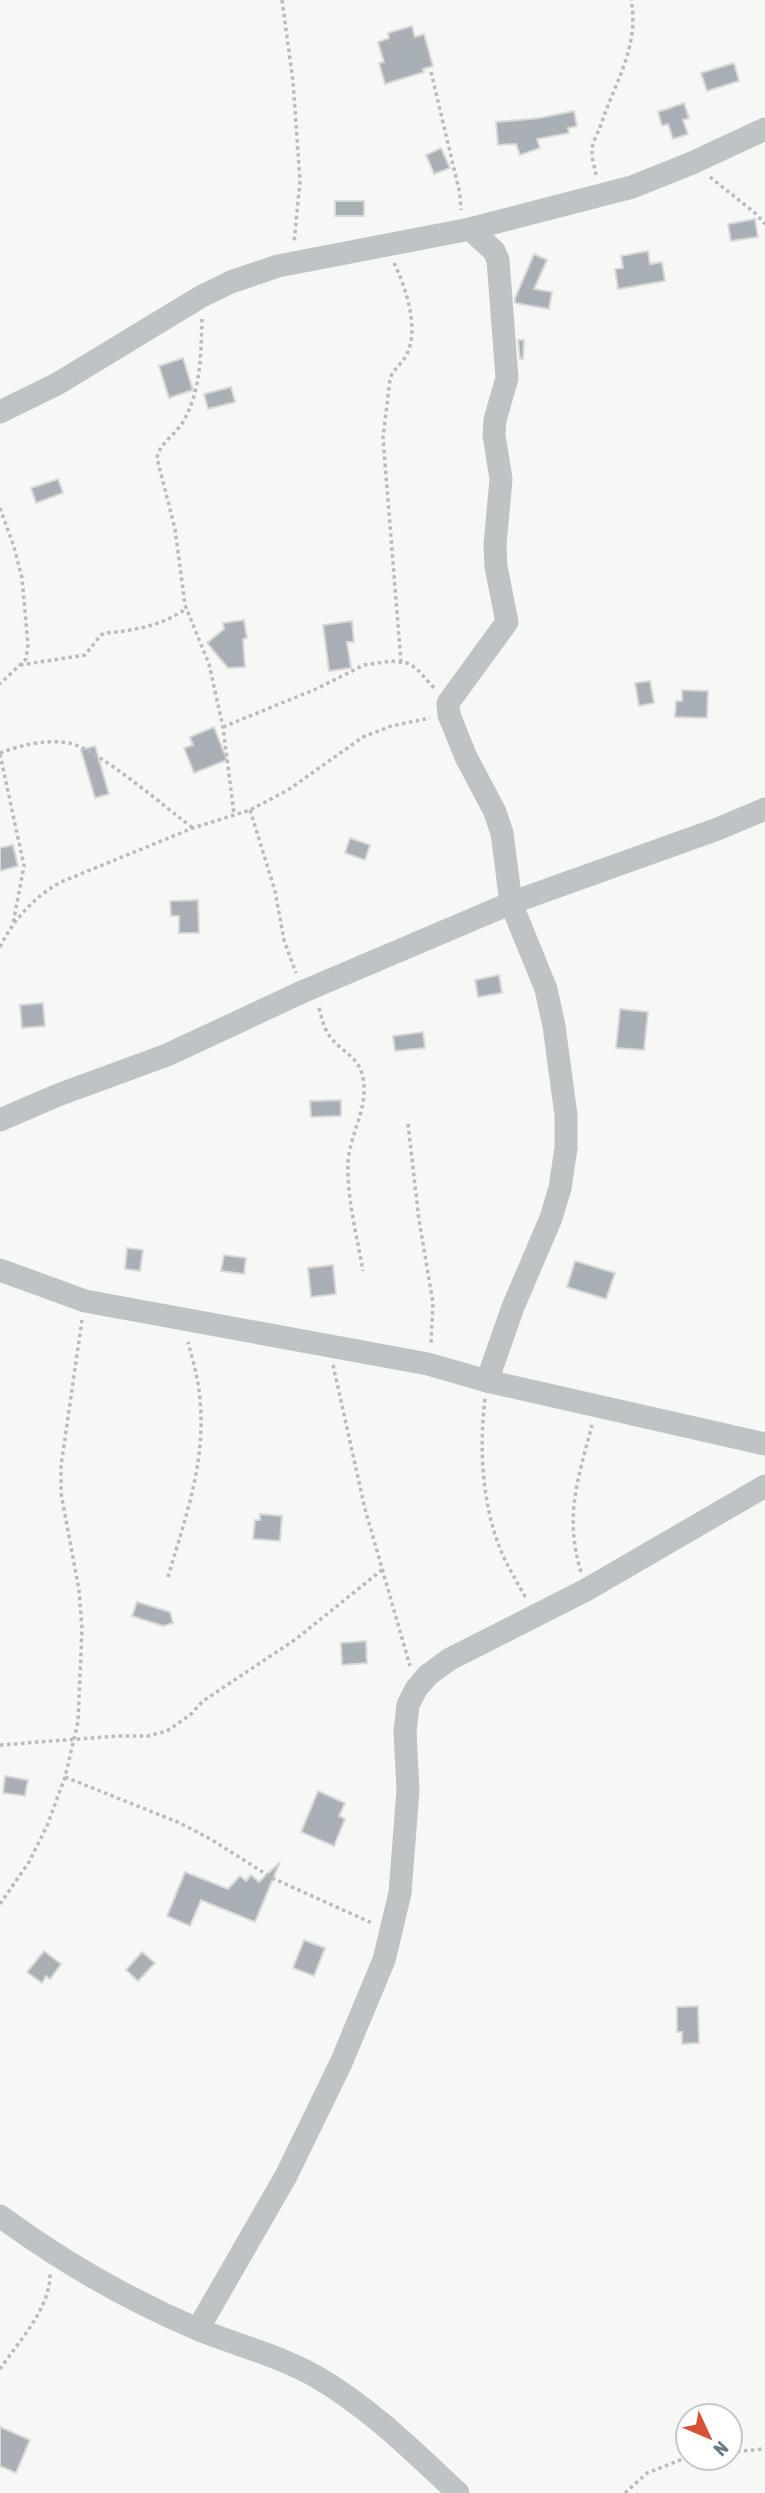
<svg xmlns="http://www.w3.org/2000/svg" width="765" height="2493" font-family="'Asap Condensed',sans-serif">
  <rect width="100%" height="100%" fill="#f7f7f5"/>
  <g fill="#a8b0b5" stroke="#d9d9d7" stroke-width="2">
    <path d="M412,26L415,37L424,34L433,66L423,69L424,72L385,84L379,63L384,62L378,42L389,38L388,33Z"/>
    <path d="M734,63L739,81L707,91L701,73Z"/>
    <path d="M684,103L689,118L683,120L688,134L673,139L668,124L662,126L658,112Z"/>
    <path d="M574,111L577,126L568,128L569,133L537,139L540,148L520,155L516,144L498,145L496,122L540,118Z"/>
    <path d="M441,148L450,168L434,174L426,155Z"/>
    <rect x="335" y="201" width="29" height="15"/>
    <path d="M755,219L758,237L731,241L728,224Z"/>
    <path d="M648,251L650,264L662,262L665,281L618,289L615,269L623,268L621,256Z"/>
    <path d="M534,254L547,260L534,289L552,292L549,309L515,303V298Z"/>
    <path d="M518,340H524L523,359H520Z"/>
    <path d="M183,358L193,390L169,398L159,366Z"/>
    <path d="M231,387L235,402L208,409L204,394Z"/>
    <path d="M58,479L63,493L36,503L31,488Z"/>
    <path d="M244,620L247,638L243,639L245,667L228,668L207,643L224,629L223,623Z"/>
    <path d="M352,621L354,642H347L351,668L329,671L323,625Z"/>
    <path d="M650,681L654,703L639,706L635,683Z"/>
    <path d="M682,690L708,691L707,718L675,717L676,701H682Z"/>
    <path d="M214,727L227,760L194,773L184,748L193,745L190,737Z"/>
    <path d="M95,746L109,794L95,798L81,750Z"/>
    <path d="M350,838L370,845L365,860L345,853Z"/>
    <path d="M13,845L18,866L0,871V848Z"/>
    <path d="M198,900L199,933H179V916H171L170,901Z"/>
    <path d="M499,975L502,993L478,997L475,980Z"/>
    <path d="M43,1003L45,1026L22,1028L20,1005Z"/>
    <path d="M620,1009L648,1012L644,1050L616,1048Z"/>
    <path d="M423,1032L425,1048L395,1051L393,1036Z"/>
    <path d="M341,1100V1116L311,1117L310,1101Z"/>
    <path d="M127,1248L143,1250L140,1271L125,1269Z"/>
    <path d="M224,1255L246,1258L244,1274L221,1271Z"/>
    <path d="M575,1261L615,1273L606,1299L567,1287Z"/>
    <path d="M333,1265L336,1294L311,1297L308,1268Z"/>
    <path d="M260,1514L282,1516L280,1541L253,1539L255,1520H260Z"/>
    <path d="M137,1602L170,1612L173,1623L163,1626L132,1616Z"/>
    <path d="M366,1641L367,1663L342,1665L341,1643Z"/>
    <path d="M5,1776L28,1780L25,1796L3,1793Z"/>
    <path d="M318,1791L345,1803L339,1816L345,1819L334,1846L301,1832Z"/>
    <path d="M280,1862L255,1922L201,1900L190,1926L167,1916L185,1872L228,1889L240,1876L246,1881L251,1875L259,1882Z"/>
    <path d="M304,1940L325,1948L314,1976L293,1968Z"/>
    <path d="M44,1951L61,1964L50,1979L46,1976L42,1983L27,1972Z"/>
    <path d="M142,1952L155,1963L138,1981L126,1970Z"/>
    <path d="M698,2006L699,2043L682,2044V2032H677V2007Z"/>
    <path d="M0,2427L30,2440L16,2473L0,2466Z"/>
  </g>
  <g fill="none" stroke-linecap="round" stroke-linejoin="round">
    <g stroke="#b9bcbe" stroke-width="3.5" stroke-dasharray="3.5 3.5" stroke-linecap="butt">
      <path d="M282,0L293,81L300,181L294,243"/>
      <path d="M431,72L460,194L461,210"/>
      <path d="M596,175C595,168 592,160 592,153C591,144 597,135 600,127C614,84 640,47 631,0"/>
      <path d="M710,177L755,213L765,224"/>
      <path d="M394,263C406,287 420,330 406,356C401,365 393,369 390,379L383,438L401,662"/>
      <path d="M202,319C201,354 201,391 183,422C175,435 159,444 157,458L175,529L185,605L209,664L223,727L234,814"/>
      <path d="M0,508L14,547L22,578L28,645L26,659L0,684"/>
      <path d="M20,665L85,655L101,635L105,633C133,631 164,625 187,608"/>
      <path d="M223,727L316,689L364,665L391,661L407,663L416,668L435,689"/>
      <path d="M0,753C21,745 46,739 69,743C98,749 166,808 193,828"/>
      <path d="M0,754L24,866L13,924"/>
      <path d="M250,810L275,891L284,940L296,973"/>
      <path d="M0,947C13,920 35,896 61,882L193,828L250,810L288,790L363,737L391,726L430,718"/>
      <path d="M319,1008C322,1019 324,1029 331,1038C341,1051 358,1057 362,1074C371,1106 349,1133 348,1164C347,1199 357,1236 363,1271"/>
      <path d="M408,1124L419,1220L433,1303L431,1344"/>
      <path d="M333,1365L365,1509L410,1666"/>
      <path d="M485,1399C479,1447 482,1501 499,1546C506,1564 517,1582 527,1600"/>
      <path d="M581,1572C564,1516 578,1479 592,1425"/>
      <path d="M168,1577C185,1519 206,1462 200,1401C199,1381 193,1361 188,1342"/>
      <path d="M0,1745L118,1736H148L167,1731L190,1715L203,1701L296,1639L383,1569"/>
      <path d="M65,1777L180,1823L212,1840L272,1878L372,1923"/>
      <path d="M0,1904L29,1862L47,1826L65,1777L78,1722L82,1629L79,1590L61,1493V1466L82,1320"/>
      <path d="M0,2369C18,2342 51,2308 50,2273"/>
      <path d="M730,2452L765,2449"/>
      <path d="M625,2493L647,2473L688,2457"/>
    </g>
    <g stroke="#bec3c6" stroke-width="23">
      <path d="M470,229L494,251L498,260L507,378L495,420L494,435L501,479L495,545L496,567L507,622L448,703L449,715L466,757L495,812L502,833L511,903L546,989L554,1026L566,1115V1148L560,1188L551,1218L513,1307L487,1381"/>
      <path d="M0,412L57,384L202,296L231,282L278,266L470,229L632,187L692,163L765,129"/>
      <path d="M0,1120L58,1095L167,1055L302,992L511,903L715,830L765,809"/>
      <path d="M0,1270L85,1301L428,1364L487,1381L765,1444"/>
      <path d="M0,2216C61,2261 127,2299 197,2329C236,2345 278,2355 315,2376C369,2407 413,2451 458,2493"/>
      <path d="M198,2329L286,2176L341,2063L384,1960L400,1893L408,1790L405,1732L408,1705L416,1689L428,1675L450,1659L586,1590L765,1486"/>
    </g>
  </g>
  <g transform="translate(709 2437) rotate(134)"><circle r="33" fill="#ffffff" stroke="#c3c9ce" stroke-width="2"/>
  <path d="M0-5L12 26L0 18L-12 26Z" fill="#d85134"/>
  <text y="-10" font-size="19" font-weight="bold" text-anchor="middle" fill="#687984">N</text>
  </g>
</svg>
